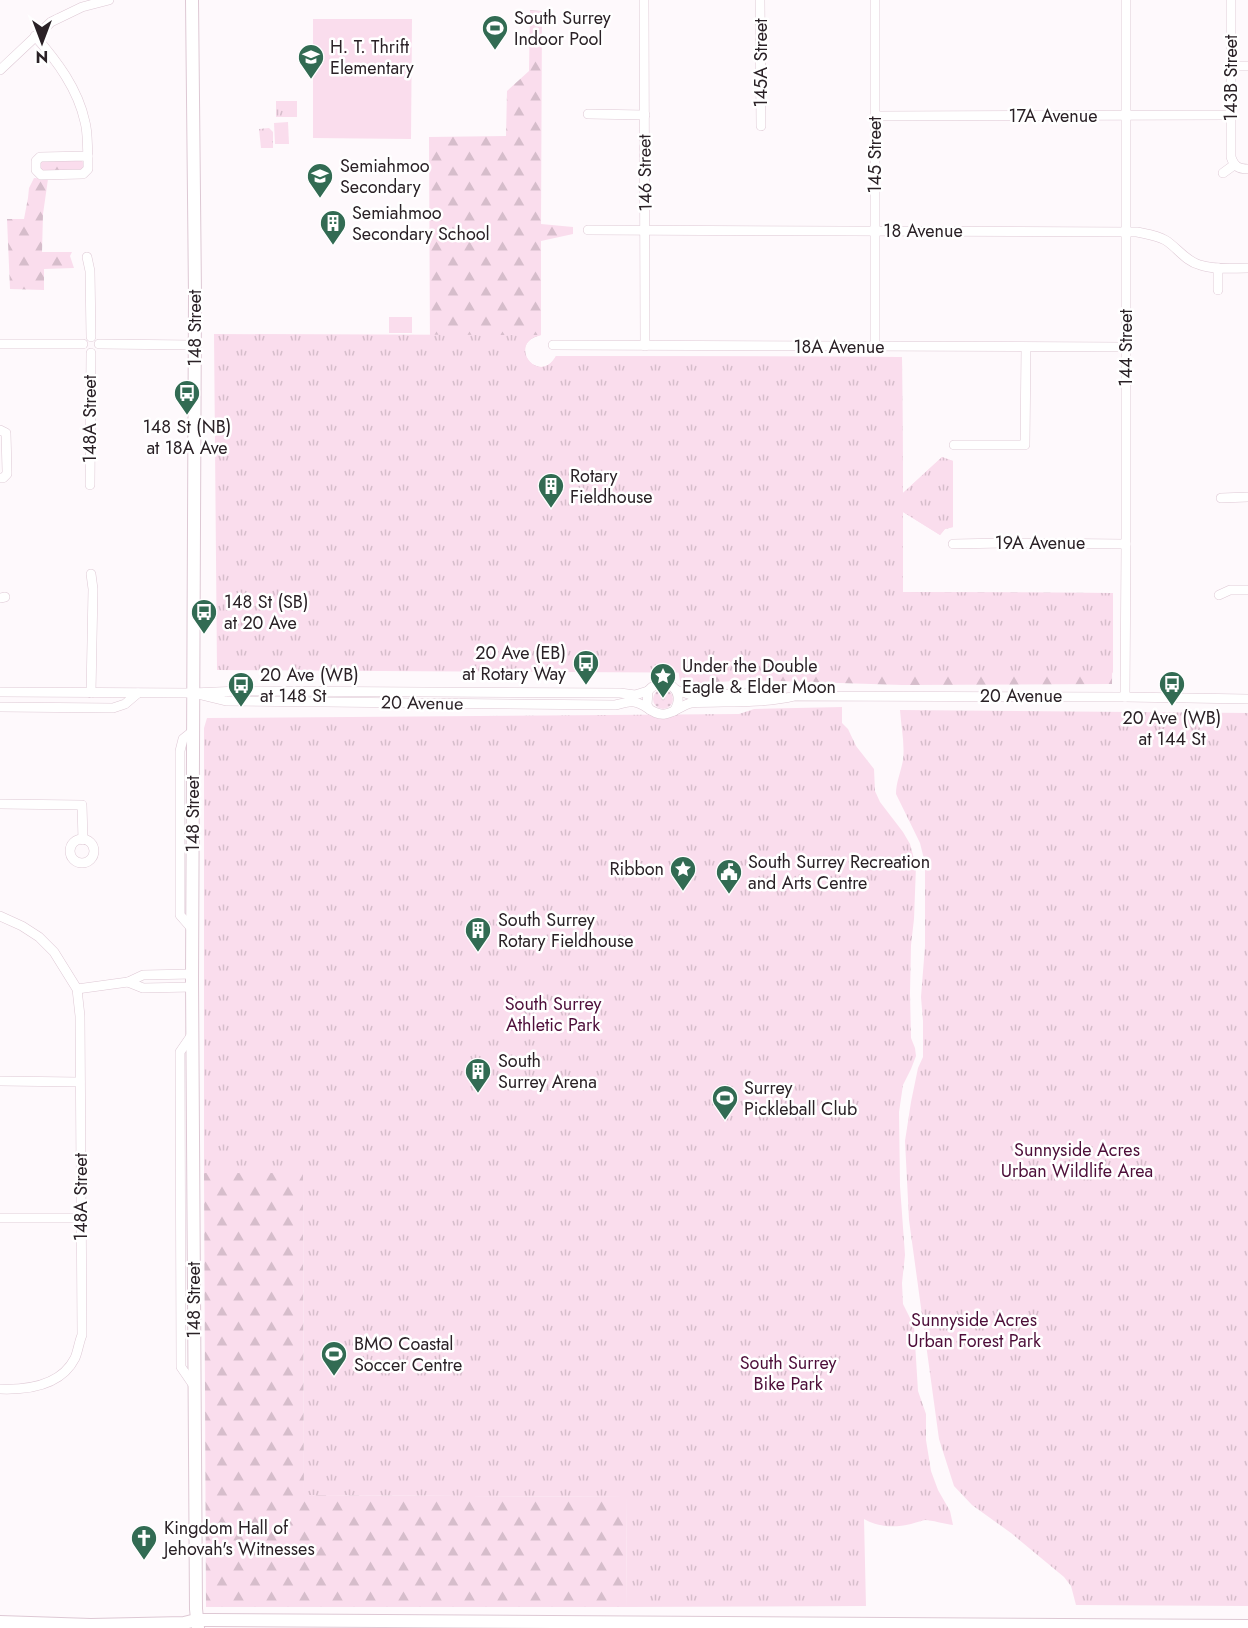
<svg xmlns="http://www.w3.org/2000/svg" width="1248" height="1628" font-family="Jost,sans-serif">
  <defs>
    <pattern id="forest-firs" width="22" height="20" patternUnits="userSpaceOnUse" patternTransform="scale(1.5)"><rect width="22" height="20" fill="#fadded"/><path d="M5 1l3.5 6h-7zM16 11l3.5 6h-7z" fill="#d6bdcb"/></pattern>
    <pattern id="park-tufts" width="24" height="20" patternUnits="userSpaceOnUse" patternTransform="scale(1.5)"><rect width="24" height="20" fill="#fadded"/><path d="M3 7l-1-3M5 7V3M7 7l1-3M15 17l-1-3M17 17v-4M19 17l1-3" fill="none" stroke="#d6bdcb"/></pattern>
    <pattern id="garden-dots" width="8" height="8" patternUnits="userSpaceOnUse" patternTransform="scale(1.5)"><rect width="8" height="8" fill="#fadded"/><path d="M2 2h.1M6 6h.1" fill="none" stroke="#d6bdcb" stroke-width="1.8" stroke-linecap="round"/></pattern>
  </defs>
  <rect width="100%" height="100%" fill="#fef9fc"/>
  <g fill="#fadded">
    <path d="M313,19H412L411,139L313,138Z"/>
    <path d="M288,122L289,144H275L274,123Z"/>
    <rect x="389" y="317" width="23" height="16"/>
  </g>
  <g fill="url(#forest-firs)">
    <path d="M530,10L542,11L541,224L573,227V234L541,241V335C505,343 539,387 556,356L902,357L903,493L942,457L953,461V527L945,529L940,535L903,512V592L1113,593L1112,684L902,685L748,680L691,684L680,681L677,663L711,411L430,348L429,137L506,136L507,91L529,71Z"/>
    <path d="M81,160L84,163V167L80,170L42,171L38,163L39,161Z"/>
    <path d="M34,178L48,179L43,214L42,252H72L70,256L74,268L44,269V290L10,289L7,219H24L28,198L29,188Z"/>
    <path d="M204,1173H303L304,1495L626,1497L627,1607H206Z"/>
  </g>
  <g fill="url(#park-tufts)">
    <rect x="276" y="101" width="21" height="16"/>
    <path d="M269,128L273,132V148H261L259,129Z"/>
    <path d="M214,334L541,335C505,343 539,387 556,356L902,357L903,493L942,457L953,461V527L945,529L940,535L903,512V592L1113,593V672L1111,675L217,670Z"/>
    <path d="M842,707V723L848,729L856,746L874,769L875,791L880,802L903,832L910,844L916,866L914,919L911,945L910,993L911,1038L915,1048L916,1056L911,1069L903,1085L899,1112L900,1186L905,1255L902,1283L903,1304L914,1326L918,1391L926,1414V1440L931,1471L938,1490L950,1511L953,1525C944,1524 932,1520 925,1520C920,1521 915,1523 911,1524C894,1528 878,1527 864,1519L866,1606L627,1607L626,1497L304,1495L303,1173H204V728L207,718L739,714L754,709Z"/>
    <path d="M900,710L1248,713V1606L1076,1605L1071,1586L1064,1577L1011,1533L972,1505L954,1486L939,1439L909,1220L905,1141L911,1102L918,1068L923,1057V1021L921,997L925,946V863L920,843L896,794C896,782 901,772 903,760C905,744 901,726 900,710Z"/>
  </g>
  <circle fill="url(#garden-dots)" cx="663" cy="699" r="10"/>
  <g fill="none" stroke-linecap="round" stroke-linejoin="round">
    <g stroke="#dec8d4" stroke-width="10">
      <g id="minor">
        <path d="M644,0L645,346"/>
        <path d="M760,0L761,126"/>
        <path d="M875,0V347"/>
        <path d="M1231,0V157C1234,166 1238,169 1248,169"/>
        <path d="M35,36C57,61 78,89 85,122C88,133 87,145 88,156"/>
        <path d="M1231,66H1248"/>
        <path d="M0,70L51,22L82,7L109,0"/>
        <path d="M588,114L645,115"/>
        <path d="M875,116L1230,115"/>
        <path d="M88,156V169L83,174L41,175L36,170V161L40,157Z"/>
        <path d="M1223,173L1234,165"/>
        <path d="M588,230L1137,232C1146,234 1156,235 1165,240C1177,247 1185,261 1200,265C1215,270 1232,268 1248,268"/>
        <path d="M87,257L90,271L91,337"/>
        <path d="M1218,290V268"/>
        <path d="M0,344H83"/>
        <path d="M99,344L195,345"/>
        <path d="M553,345L1126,347"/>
        <path d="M0,430L6,433L7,471V474L3,478H0"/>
        <path d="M954,445H1025L1026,347"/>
        <path d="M90,485L91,353"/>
        <path d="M1221,498L1248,497"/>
        <path d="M953,544L1005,543L1126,544"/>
        <path d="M91,574L93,589L91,693"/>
        <path d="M1219,595L1230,590H1248"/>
        <path d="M0,598L5,597"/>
        <path d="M676,690L691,695L775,693"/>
        <path d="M0,692L193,693L239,691L620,693L635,695L648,691"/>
        <path d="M193,693L226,701L615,705C621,704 628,701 634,702C645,703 653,716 665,714C674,713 682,705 691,703C725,701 762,704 795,696L1125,697L1248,699"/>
        <path d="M1125,697L1126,544V0"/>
        <path d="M0,707L113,708L125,704L138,693"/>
        <path d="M650,710L647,705L648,691C664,672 688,691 674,711"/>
        <path d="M0,804L82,805L83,840"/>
        <circle cx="82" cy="851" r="12"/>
        <path d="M0,916L22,926L39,937L54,952L77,989L80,1016L82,1335C79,1342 78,1351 75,1358C61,1386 27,1390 0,1389"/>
        <path d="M193,930L180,915V751L183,739L193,731"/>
        <path d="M128,982L143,988L193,987"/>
        <path d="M77,989L128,982L143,975L192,974"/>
        <path d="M193,1033L180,1052L181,1367L194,1386"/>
        <path d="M0,1081L80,1082"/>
        <path d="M0,1218H81"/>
      </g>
    </g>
    <g stroke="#dec8d4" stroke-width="14">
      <g id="major">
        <path d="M192,0L195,296L192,981L196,1609L198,1628"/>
        <path d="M0,1622L91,1625L184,1623L196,1620H210L1248,1626"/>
      </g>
    </g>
    <use href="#minor" stroke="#fff" stroke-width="9"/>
    <use href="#major" stroke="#fff" stroke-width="12"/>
  </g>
  <defs>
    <g id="stadium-pin" transform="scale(1.35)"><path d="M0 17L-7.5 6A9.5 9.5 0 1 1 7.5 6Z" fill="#326b53" stroke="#fff"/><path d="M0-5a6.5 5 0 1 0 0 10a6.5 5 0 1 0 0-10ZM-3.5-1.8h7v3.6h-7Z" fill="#fff"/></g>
    <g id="school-pin" transform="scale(1.35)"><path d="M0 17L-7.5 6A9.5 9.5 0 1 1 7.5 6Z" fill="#326b53" stroke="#fff"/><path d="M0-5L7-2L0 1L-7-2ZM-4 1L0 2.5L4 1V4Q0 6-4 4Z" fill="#fff"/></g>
    <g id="building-pin" transform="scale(1.35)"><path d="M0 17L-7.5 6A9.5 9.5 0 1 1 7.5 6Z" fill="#326b53" stroke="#fff"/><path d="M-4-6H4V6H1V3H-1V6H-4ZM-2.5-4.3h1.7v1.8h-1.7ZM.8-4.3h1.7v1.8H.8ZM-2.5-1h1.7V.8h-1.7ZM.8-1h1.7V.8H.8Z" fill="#fff"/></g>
    <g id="bus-pin" transform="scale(1.35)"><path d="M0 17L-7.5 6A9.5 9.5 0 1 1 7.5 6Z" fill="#326b53" stroke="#fff"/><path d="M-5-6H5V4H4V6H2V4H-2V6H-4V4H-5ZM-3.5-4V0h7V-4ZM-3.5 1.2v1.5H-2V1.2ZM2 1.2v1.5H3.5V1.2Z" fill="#fff"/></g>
    <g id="sight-pin" transform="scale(1.35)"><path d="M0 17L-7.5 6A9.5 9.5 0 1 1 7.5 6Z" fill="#326b53" stroke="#fff"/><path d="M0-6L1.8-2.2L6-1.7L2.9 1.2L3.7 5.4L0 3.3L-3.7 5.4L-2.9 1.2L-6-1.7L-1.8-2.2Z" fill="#fff"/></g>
    <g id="civic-pin" transform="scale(1.35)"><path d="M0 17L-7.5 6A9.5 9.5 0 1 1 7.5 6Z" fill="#326b53" stroke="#fff"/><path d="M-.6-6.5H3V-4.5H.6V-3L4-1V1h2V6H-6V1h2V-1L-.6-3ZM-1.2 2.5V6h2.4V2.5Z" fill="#fff"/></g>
    <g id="church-pin" transform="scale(1.35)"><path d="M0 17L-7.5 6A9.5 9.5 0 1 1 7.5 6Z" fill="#326b53" stroke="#fff"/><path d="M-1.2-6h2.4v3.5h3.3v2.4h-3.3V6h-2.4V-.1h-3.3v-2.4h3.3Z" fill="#fff"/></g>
  </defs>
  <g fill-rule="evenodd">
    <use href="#stadium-pin" x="495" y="28"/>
    <use href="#school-pin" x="311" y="57"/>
    <use href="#school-pin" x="320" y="176"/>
    <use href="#building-pin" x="333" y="223"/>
    <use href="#bus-pin" x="187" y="393"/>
    <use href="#building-pin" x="551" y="486"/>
    <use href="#bus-pin" x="204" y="612"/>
    <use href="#bus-pin" x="586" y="663"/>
    <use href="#sight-pin" x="663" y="676"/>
    <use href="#bus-pin" x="1172" y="684"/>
    <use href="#bus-pin" x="241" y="685"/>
    <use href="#sight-pin" x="683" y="869"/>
    <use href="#civic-pin" x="729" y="872"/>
    <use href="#building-pin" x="478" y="930"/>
    <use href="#building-pin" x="478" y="1071"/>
    <use href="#stadium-pin" x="725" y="1098"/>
    <use href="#stadium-pin" x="334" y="1354"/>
    <use href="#church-pin" x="144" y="1538"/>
  </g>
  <g text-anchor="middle" stroke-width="5" stroke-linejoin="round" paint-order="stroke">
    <g font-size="18" fill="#2a2126" stroke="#fff" text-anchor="start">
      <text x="514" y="24">South Surrey<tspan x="514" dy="21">Indoor Pool</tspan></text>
      <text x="330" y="53">H. T. Thrift<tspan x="330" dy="21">Elementary</tspan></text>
      <text x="340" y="172">Semiahmoo<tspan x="340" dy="21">Secondary</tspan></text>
      <text x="352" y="219">Semiahmoo<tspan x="352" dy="21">Secondary School</tspan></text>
      <text x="187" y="433" text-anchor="middle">148 St (NB)<tspan x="187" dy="21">at 18A Ave</tspan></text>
      <text x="570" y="482">Rotary<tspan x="570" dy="21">Fieldhouse</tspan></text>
      <text x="224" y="608">148 St (SB)<tspan x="224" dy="21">at 20 Ave</tspan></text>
      <text x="566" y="659" text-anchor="end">20 Ave (EB)<tspan x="566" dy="21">at Rotary Way</tspan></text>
      <text x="682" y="672">Under the Double<tspan x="682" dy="21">Eagle &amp; Elder Moon</tspan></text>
      <text x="260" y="681">20 Ave (WB)<tspan x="260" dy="21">at 148 St</tspan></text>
      <text x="1172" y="724" text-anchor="middle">20 Ave (WB)<tspan x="1172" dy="21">at 144 St</tspan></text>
      <text x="748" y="868">South Surrey Recreation<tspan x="748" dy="21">and Arts Centre</tspan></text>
      <text x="664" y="875" text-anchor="end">Ribbon</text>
      <text x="498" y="926">South Surrey<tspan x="498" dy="21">Rotary Fieldhouse</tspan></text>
      <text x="498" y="1067">South<tspan x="498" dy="21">Surrey Arena</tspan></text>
      <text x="744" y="1094">Surrey<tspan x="744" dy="21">Pickleball Club</tspan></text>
      <text x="354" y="1350">BMO Coastal<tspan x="354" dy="21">Soccer Centre</tspan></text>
      <text x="164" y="1534">Kingdom Hall of<tspan x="164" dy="21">Jehovah's Witnesses</tspan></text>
    </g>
    <g font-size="18" fill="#2a2126" stroke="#fff">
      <text transform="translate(761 63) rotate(-90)" y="6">145A Street</text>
      <text transform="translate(1231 78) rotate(-90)" y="6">143B Street</text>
      <text x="1053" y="122">17A Avenue</text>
      <text transform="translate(875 155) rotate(-90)" y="6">145 Street</text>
      <text transform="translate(645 173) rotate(-91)" y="6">146 Street</text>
      <text x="923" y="237">18 Avenue</text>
      <text transform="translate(195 328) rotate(-90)" y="6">148 Street</text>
      <text x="839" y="353">18A Avenue</text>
      <text transform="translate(1126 348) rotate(-90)" y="6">144 Street</text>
      <text transform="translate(90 419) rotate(-90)" y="6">148A Street</text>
      <text x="1040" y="549">19A Avenue</text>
      <text x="1021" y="702">20 Avenue</text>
      <text transform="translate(422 703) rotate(1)" y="6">20 Avenue</text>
      <text transform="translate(193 814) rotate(-90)" y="6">148 Street</text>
      <text transform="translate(81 1197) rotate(-90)" y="6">148A Street</text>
      <text transform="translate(194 1300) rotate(-90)" y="6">148 Street</text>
    </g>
    <g font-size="18" fill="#4d0e39" stroke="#fff">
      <text x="553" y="1010">South Surrey<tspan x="553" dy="21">Athletic Park</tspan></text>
      <text x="1077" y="1156">Sunnyside Acres<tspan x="1077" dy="21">Urban Wildlife Area</tspan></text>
      <text x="974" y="1326">Sunnyside Acres<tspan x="974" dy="21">Urban Forest Park</tspan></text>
      <text x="788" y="1369">South Surrey<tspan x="788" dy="21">Bike Park</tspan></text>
    </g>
  </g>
  <g transform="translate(42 42) rotate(180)" stroke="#ffffff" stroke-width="4.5" paint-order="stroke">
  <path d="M0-4.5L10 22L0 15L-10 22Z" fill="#2a2126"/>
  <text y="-9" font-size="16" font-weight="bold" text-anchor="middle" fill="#2a2126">N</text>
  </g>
</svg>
